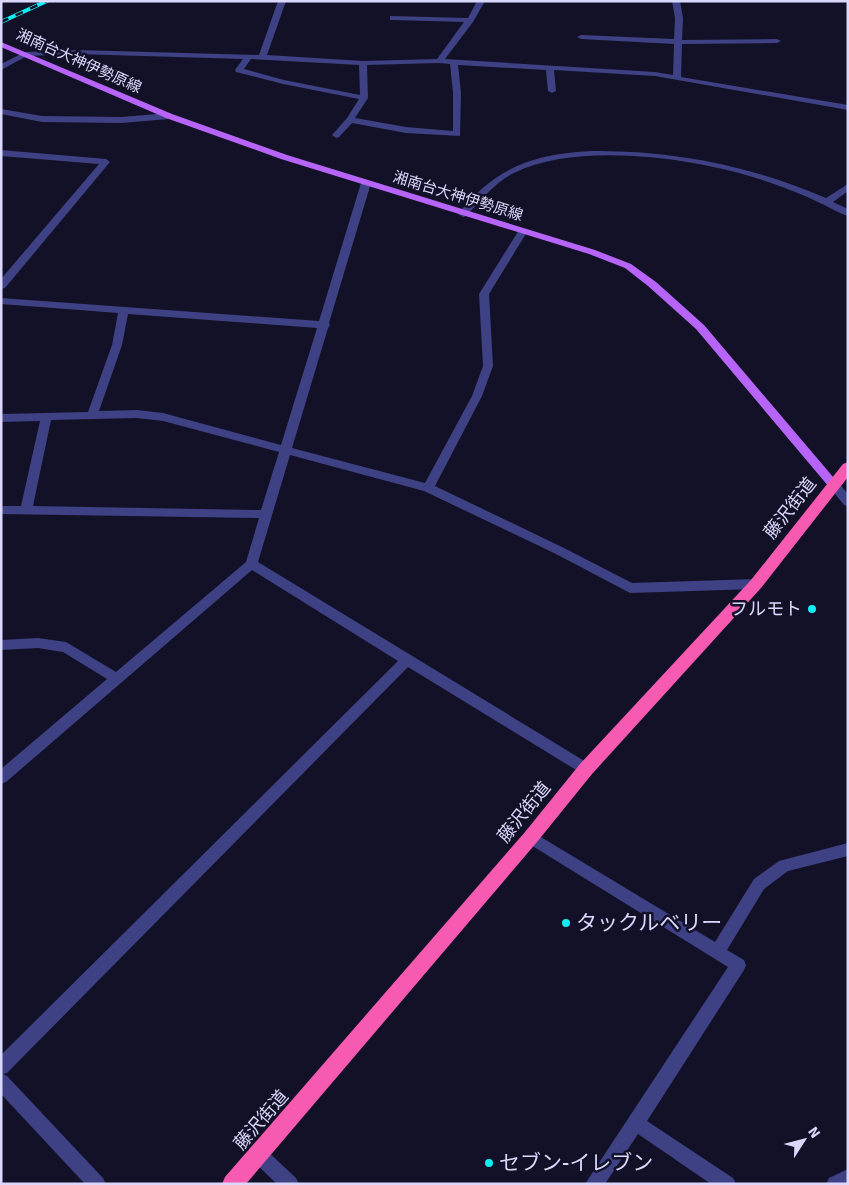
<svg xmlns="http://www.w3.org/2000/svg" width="849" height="1185" font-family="Signika,'Noto Sans JP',sans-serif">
  <rect width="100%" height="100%" fill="#131127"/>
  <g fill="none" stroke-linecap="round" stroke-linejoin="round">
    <g fill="#3e4184" fill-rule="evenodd">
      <path d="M278,1H286L267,55L363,61L437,59L464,22L393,20H390V16L468,18L477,1H485L473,22L445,59L655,72L673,75L674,44L581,39L577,37L581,35L674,39L675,18L672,1H680L683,18L682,40L777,39L781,41L777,43L682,44L681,77L848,105V110L655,76L554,70L556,91L552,93L548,91L546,70L458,65L461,93L460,136L406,133L352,123L339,137L336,138L332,135L347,118L359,99L283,84L236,72L235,70L243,59L77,54L27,56L1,70V64L25,52L77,50L259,55ZM251,59L359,65L360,95L284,80L244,69ZM439,63L450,64L453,93V131L406,127L355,118L368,98L367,65Z"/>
      <path d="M1,109L42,116L121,117L169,113L173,116L169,119L121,123L42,122L1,114Z"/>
      <path d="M1,150L106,159L110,162L5,288L1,289V279L99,164L1,156Z"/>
      <path d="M592,151C673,150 752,166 826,198L848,184V191L833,202L848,209V216C838,213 829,207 820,203C804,195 788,189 771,183C703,159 581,140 514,173C495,182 481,201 466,216L463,217L458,214C496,167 533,154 592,151Z"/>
      <path d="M366,180L371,183L329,323L330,325L328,328L292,448L425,483L472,396L483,366L479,294L519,230H525L527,232L489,294L493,366L482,396L435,486L564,548L632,583L756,579L760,581L762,584L760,587L756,589L630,593L556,554L424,491L290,455L258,562L591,765L593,769L591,773L586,775L581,773L408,667L7,1073L3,1074L7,1076L103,1178L106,1184H85L1,1094V1055L398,661L252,570L6,782L1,784V769L107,679L63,652L38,648L1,650V640L38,638L66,642L116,672L246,562L259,518L1,514V506H21L40,421L1,422V414L88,412L112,345L118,313L1,304V298L319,321L361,183ZM128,314L317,328L281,445L163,413L137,410L99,411L122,345ZM137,418L163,421L279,452L261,510L33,506L51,420Z"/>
      <path d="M833,480L837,481L848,494V506L844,505L827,484Z"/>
      <path d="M531,831L715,942L754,879L779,861L848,843V856L788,871L764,889L727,950L744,960L746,965L744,970L647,1121L733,1178L736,1184H711L638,1134L605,1184H585L728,967L526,842L524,837L526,832Z"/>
      <path d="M258,1145L264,1148L296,1178L299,1184H277L252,1160L249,1154L252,1148Z"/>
      <path d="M848,1169V1184H826L829,1178Z"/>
    </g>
    <path fill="#b665f8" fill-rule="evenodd" d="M1,42L172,114L287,155L595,250L631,264L656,282L704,325L839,484L837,487H829L696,329L648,286L625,268L589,254L281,159L166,118L1,47Z"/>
    <path fill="#f75ab1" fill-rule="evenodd" d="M848,462V477L761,588L592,774L537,842L246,1184H222L225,1177L525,832L580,764L751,580L843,464Z"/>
    <g stroke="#0fedf3" stroke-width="4">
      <path id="rail" d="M1,22L47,1"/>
    </g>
    <use href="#rail" stroke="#131127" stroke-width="2.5" stroke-dasharray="8" stroke-linecap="butt"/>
  </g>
  <g fill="#0fedf3" stroke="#131127" stroke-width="2">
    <circle cx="812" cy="609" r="5"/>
    <circle cx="566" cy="923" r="5"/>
    <circle cx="489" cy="1163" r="5"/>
  </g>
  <g text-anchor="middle" stroke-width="5" stroke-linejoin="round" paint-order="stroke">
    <g font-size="15" fill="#dad9fd" stroke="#131127">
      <text transform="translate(79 61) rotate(24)" y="5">湘南台大神伊勢原線</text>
      <text transform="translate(458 196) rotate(17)" y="5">湘南台大神伊勢原線</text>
    </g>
    <g font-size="18" fill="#dad9fd" stroke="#131127">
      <text transform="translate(790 508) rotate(-52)" y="6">藤沢街道</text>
      <text transform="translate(524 812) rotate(-51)" y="6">藤沢街道</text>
      <text transform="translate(261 1120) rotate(-49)" y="6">藤沢街道</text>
    </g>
    <g font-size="18" fill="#dad9fd" stroke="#131127" text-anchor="end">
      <text x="802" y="615">フルモト</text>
    </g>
    <g font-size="21" fill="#dad9fd" stroke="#131127" text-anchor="start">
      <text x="576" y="930">タックルベリー</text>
      <text x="499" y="1170">セブン-イレブン</text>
    </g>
  </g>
  <rect width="849" height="1185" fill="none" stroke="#dad9fd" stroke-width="5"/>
  <g transform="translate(804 1140) rotate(54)" stroke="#131127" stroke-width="4" paint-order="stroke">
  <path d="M0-4L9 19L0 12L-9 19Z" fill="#dad9fd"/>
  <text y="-8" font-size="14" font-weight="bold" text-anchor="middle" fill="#dad9fd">N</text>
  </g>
</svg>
